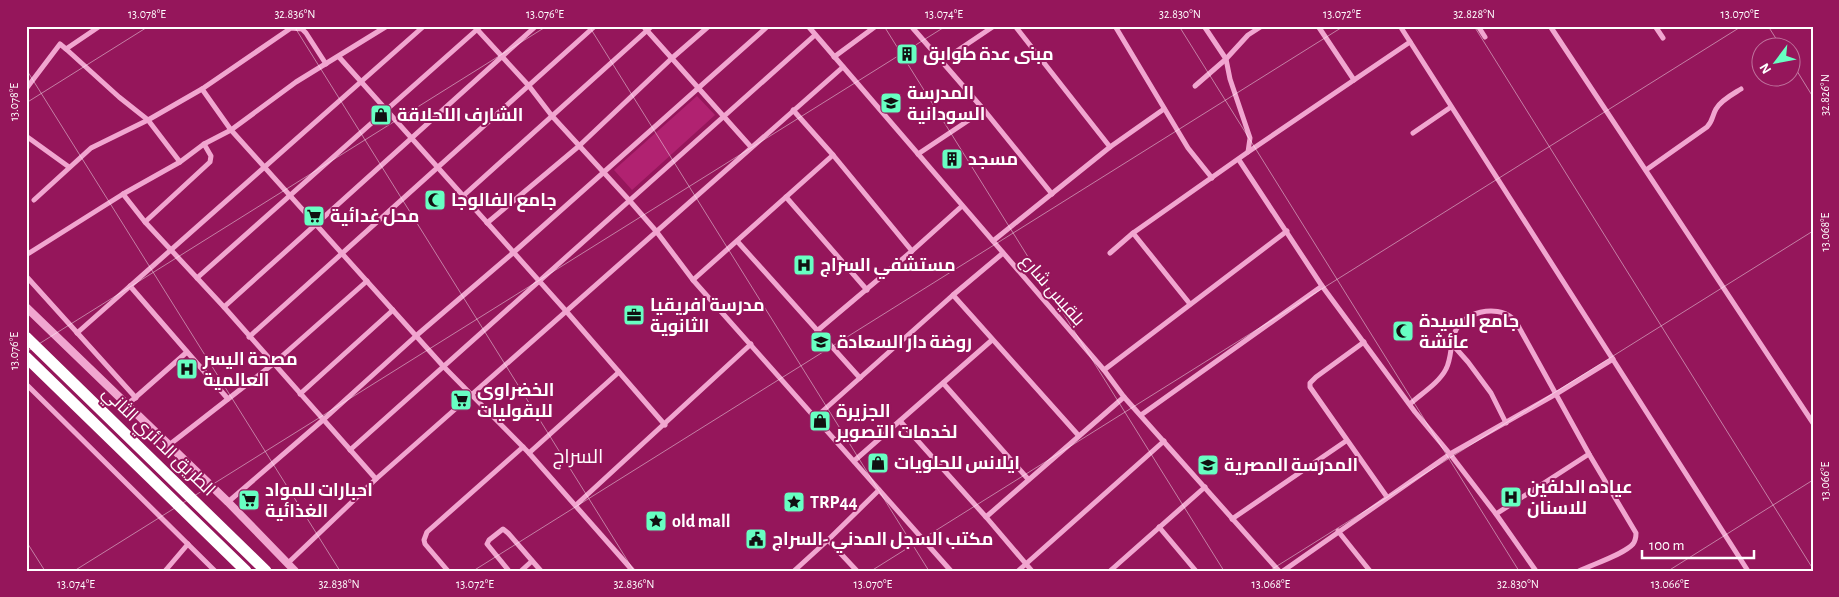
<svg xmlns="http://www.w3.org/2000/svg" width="1839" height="597" font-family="'Alegreya Sans',Cairo,sans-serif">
  <rect width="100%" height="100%" fill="#95165b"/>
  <path fill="#b12271" d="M697,96L715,115L632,190L614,170Z"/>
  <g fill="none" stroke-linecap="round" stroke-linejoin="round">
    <g stroke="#f1a6d0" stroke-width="5">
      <path d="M100,26L66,49L119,97L148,120L180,162"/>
      <path d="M474,26L529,86L552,116L629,200L656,231L693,280L951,571"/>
      <path d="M643,26L751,147"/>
      <path d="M808,26L1104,370L1124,397L1279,571"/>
      <path d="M911,26L984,110L1052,194"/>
      <path d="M1015,26L1110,147"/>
      <path d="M1115,26L1188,148L1212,178"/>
      <path d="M1204,26L1226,59L1230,79L1250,138L1248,152"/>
      <path d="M1318,26L1354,80"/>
      <path d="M1400,26L1748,571"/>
      <path d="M1478,26L1485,37"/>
      <path d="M1550,26L1813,423"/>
      <path d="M1655,26L1663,38"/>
      <path d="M339,57L566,311L665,425"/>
      <path d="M834,57L876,26"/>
      <path d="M942,61L994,26"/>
      <path d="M1195,86L1226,59L1248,35L1262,26"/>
      <path d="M26,89L60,44L66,49"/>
      <path d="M202,89L231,130L444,367L529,453L633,571"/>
      <path d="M793,110L833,155L912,251"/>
      <path d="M1413,133L1451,107"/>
      <path d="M26,136L69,167"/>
      <path d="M918,154L984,110"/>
      <path d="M1239,160L1322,286L1415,412L1450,454L1496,514L1536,571"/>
      <path d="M1646,170L1707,127C1713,121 1712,116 1716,109C1721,100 1733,94 1741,89"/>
      <path d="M123,194L145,222L224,307L376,479"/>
      <path d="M463,196L652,26"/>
      <path d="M786,197L867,290"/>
      <path d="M34,200L91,148L148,120L202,89L291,28L302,29L306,33L326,64"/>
      <path d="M145,222L210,162L211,156L204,144"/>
      <path d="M487,223L579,146L671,59L709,26"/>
      <path d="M1133,233L1190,304"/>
      <path d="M737,241L860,378"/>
      <path d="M993,241L1110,147L1164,109"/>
      <path d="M1110,253L1133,233L1248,152L1410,42"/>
      <path d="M26,255L123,194L180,162L204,144L231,130L296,82L387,26"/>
      <path d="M26,276L136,398"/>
      <path d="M197,278L481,26"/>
      <path d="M693,280L833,155"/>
      <path d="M130,286L228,399"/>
      <path d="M953,295L1079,436"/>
      <path d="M224,307L536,26"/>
      <path d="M817,331L912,251L962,206"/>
      <path d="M77,333L424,26"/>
      <path d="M249,337L595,26"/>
      <path d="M1364,342L1316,377L1310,383V387L1387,497"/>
      <path d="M1452,344L1468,362L1491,393L1506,423"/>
      <path d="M1104,370L1287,231"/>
      <path d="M943,383L1028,479"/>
      <path d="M26,384L215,571"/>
      <path d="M300,394L393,310"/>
      <path d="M128,404L187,352"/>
      <path d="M1410,404C1421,394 1439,383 1446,369C1452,358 1450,343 1455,332C1463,312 1496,304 1512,318C1516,321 1519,327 1521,331L1589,454L1636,533C1636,537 1636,540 1633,544C1623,555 1593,564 1579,571"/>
      <path d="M1141,415L1322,286"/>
      <path d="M816,417L953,295L1003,253"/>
      <path d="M900,421L986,517L1032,571"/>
      <path d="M169,445L273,364L367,281"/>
      <path d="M350,450L815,35"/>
      <path d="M529,453L619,372"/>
      <path d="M854,461L992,340"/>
      <path d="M228,502L323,420L417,335L514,252L768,26"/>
      <path d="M576,505L751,344"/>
      <path d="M1496,514L1589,454"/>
      <path d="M986,517L1124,397"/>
      <path d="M1232,519L1346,441"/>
      <path d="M1159,527L1196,571"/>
      <path d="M1338,531L1370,571"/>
      <path d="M828,540L857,571"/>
      <path d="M288,563L376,479L843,67"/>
      <path d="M165,571L188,544"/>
      <path d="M448,571L425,544L424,540L427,532L523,447"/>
      <path d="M509,571L487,544L489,540L503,529L508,533L541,571"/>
      <path d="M521,571L532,561"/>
      <path d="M794,571L828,540L879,490"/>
      <path d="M1018,571L1164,441"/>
      <path d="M1110,571L1205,487"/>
      <path d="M1283,571L1450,454L1556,394L1613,359"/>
    </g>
    <path stroke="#f1a6d0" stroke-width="8" d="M26,307L228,502L295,571"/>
    <g stroke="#fff" stroke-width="11">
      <path d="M26,337L266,571"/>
      <path d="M26,357L246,571"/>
    </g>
  </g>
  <path fill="none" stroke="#fff" stroke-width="1" stroke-opacity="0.45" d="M294,26L634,571M589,26L929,571M884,26L1224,571M1179,26L1519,571M1474,26L1813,569M1768,26L1782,48M1792,63L1813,97M26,69L340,571M26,103L149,26M26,352L547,26M26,541L45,571M74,571L946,26M473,571L1344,26M871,571L1742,26M1269,571L1813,231M1668,571L1813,480"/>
  <defs>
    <g id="building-square" transform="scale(1.125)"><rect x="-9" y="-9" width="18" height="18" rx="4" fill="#67ffc2" stroke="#95165b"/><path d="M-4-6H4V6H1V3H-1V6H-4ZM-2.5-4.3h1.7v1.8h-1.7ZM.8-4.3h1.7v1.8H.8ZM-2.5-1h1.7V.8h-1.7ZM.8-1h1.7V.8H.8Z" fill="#111"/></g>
    <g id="school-square" transform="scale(1.125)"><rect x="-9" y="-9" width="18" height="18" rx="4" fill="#67ffc2" stroke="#95165b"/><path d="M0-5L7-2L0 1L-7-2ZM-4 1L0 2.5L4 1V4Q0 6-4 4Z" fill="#111"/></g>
    <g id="shop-square" transform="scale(1.125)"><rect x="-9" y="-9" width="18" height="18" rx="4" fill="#67ffc2" stroke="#95165b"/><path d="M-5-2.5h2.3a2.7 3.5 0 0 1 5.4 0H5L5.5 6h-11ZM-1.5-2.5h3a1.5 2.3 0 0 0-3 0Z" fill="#111"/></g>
    <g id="mosque-square" transform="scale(1.125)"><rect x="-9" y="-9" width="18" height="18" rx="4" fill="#67ffc2" stroke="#95165b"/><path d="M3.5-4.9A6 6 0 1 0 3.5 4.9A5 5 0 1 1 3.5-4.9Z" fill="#111"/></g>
    <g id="supermarket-square" transform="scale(1.125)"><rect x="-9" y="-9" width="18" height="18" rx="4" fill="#67ffc2" stroke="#95165b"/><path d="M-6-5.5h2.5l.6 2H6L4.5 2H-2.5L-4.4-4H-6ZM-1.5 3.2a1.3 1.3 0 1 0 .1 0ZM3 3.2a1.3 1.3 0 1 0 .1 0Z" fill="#111"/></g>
    <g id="hospital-square" transform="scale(1.125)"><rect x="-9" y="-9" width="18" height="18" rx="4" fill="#67ffc2" stroke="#95165b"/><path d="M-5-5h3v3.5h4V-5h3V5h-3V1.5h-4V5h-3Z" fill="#111"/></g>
    <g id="office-square" transform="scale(1.125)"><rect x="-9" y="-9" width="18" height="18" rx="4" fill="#67ffc2" stroke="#95165b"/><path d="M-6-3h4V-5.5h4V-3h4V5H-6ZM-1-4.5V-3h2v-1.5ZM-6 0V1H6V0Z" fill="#111"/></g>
    <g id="sight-square" transform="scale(1.125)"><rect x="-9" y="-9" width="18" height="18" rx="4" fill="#67ffc2" stroke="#95165b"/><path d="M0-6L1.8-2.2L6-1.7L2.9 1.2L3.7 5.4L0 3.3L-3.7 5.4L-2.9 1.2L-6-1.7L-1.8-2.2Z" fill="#111"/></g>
    <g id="civic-square" transform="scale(1.125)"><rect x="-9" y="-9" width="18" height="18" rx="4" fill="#67ffc2" stroke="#95165b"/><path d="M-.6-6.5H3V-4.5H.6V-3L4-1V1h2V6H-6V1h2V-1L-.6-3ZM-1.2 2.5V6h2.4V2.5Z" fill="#111"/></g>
  </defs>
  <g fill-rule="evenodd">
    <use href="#building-square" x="907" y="54"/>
    <use href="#school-square" x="891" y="103"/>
    <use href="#shop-square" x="381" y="115"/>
    <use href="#building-square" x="952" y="159"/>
    <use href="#mosque-square" x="435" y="200"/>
    <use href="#supermarket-square" x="314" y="216"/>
    <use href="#hospital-square" x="804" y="265"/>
    <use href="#office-square" x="634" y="315"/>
    <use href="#mosque-square" x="1403" y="331"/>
    <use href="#school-square" x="821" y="342"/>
    <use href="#hospital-square" x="187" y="369"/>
    <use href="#supermarket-square" x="461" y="400"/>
    <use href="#shop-square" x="820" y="421"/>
    <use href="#shop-square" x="878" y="463"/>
    <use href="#school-square" x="1208" y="465"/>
    <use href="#hospital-square" x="1511" y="497"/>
    <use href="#supermarket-square" x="249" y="500"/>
    <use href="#sight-square" x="794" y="502"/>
    <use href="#sight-square" x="656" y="521"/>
    <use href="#civic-square" x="756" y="539"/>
  </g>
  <g text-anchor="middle" stroke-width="4" stroke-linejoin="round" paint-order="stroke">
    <g font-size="18" font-weight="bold" fill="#fff" stroke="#95165b" text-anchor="start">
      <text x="923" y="60">مبنى عدة طوابق</text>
      <text x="907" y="99">المدرسة<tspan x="907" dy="21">السودانية</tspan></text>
      <text x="397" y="121">الشارف اللحلاقة</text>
      <text x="968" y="165">مسجد</text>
      <text x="451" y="206">جامع الفالوجا</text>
      <text x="330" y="222">محل غدائية</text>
      <text x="820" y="271">مستشفي السراج</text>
      <text x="650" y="311">مدرسة افريقيا<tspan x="650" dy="21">الثانوية</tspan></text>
      <text x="1419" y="327">جامع السيدة<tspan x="1419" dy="21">عائشة</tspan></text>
      <text x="837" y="348">روضة دار السعادة</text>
      <text x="203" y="365">مصحة اليسر<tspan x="203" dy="21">العالمية</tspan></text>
      <text x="477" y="396">الخضراوى<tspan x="477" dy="21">للبقوليات</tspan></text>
      <text x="836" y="417">الجزيرة<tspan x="836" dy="21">لخدمات التصوير</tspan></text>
      <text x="894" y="469">ايلانس للحلويات</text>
      <text x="1224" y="471">المدرسة المصرية</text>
      <text x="1527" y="493">عياده الدلفين<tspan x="1527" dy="21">للاسنان</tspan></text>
      <text x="265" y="496">احبارات للمواد<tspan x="265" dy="21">الغذائية</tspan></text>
      <text x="810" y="508">TRP44</text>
      <text x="672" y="527">old mall</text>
      <text x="772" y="545">مكتب السجل المدني -السراج</text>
    </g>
    <g font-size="18" fill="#fff" stroke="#95165b">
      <text transform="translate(1053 290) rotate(49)" y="6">بلقيس شارع</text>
      <text transform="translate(159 441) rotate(44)" y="6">الطريق الدائري الثاني</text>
    </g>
    <g font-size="20" fill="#fff" stroke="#95165b">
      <text x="578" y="463">السراج</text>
    </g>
  </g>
  <rect width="1839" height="597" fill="none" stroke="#95165b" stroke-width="55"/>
  <g transform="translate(1776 62) rotate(238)"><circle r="24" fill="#95165b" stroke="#bf739d"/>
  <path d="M0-4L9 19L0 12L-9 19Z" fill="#67ffc2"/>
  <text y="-8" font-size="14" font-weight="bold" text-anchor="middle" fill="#ffffff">N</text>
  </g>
  <path d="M1642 550v8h112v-8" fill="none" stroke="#ffffff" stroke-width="2.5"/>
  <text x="1649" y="550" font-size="15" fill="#ffffff" stroke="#95165b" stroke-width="4" paint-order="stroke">100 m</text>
  <rect x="28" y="28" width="1784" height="542" fill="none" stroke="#fff" stroke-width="2"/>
  <g font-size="12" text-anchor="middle" fill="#fff">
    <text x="147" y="18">13.078°E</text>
    <text x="295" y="18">32.836°N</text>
    <text x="545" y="18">13.076°E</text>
    <text x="944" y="18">13.074°E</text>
    <text x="1180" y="18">32.830°N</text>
    <text x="1342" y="18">13.072°E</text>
    <text x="1474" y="18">32.828°N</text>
    <text x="1740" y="18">13.070°E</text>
    <text transform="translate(1825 95) rotate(-90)" y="4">32.826°N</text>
    <text transform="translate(14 102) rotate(-90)" y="4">13.078°E</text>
    <text transform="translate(1825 232) rotate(-90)" y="4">13.068°E</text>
    <text transform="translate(14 351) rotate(-90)" y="4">13.076°E</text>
    <text transform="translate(1825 481) rotate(-90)" y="4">13.066°E</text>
    <text x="76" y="588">13.074°E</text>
    <text x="339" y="588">32.838°N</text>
    <text x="475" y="588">13.072°E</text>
    <text x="634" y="588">32.836°N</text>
    <text x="873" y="588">13.070°E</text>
    <text x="1271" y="588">13.068°E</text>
    <text x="1518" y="588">32.830°N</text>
    <text x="1670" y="588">13.066°E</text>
  </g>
</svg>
